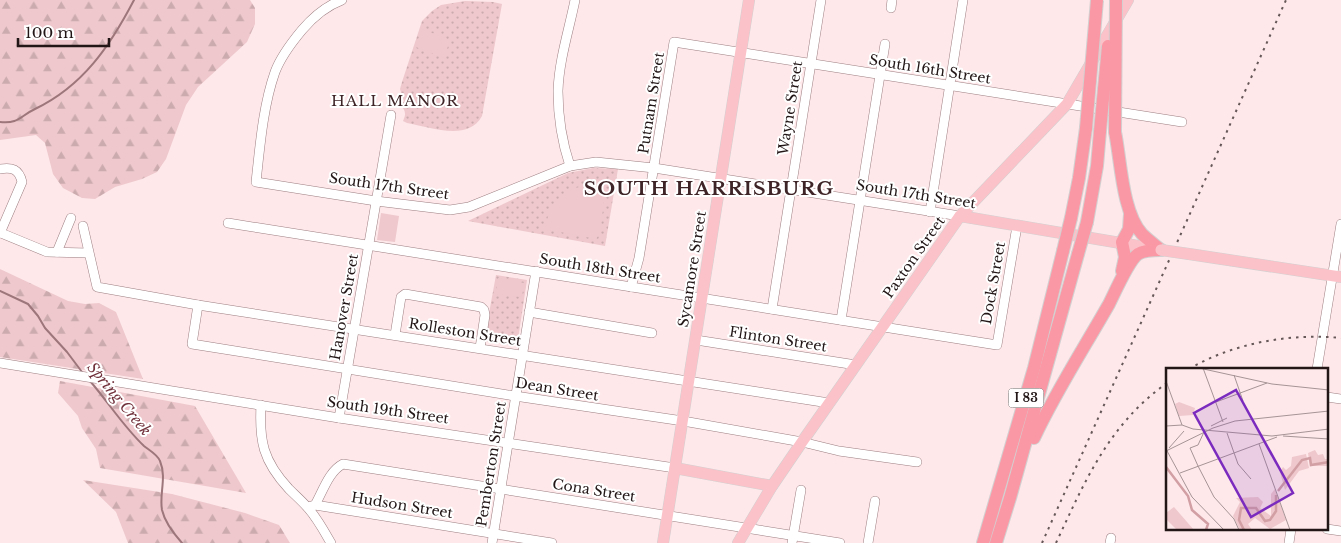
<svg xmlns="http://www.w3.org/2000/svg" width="1341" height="543" font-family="'Libre Baskerville',serif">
  <defs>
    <pattern id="grass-dots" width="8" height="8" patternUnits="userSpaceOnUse" patternTransform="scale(1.25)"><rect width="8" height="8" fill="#eec8cc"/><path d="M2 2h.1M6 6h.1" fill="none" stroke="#ccabae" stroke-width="1.8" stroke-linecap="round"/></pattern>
    <pattern id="forest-firs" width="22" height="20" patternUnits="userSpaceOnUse" patternTransform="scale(1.25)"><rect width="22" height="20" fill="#eec8cc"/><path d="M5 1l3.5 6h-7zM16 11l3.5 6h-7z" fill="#ccabae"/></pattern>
  </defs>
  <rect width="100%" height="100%" fill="#fee8ea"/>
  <g fill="url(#grass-dots)">
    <path d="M465,1L493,2L502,4L482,116C468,142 430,127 407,123L403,121C406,115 406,111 401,106L404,101L400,89L402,82L422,21L432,11L441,5Z"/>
    <path d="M593,168L618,169L605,246L468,221L568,173Z"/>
    <path d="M496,275L527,280L517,346L484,341Z"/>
  </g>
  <g fill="url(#forest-firs)">
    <path d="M0,0H250L255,8V24L247,42L198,87L186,105L166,159L157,172L142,179L115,187L95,199L82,198L63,188L53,174L45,143L36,135L0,140Z"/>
    <path d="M0,269L68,301L85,304L99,303L116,312L143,379L0,357Z"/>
    <path d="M60,381L195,406L246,493L100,468L96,449L82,428L78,416L58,393Z"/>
    <path d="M83,480L172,494L245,513L279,525L290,543H128L116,512Z"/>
  </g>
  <g fill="#eec8cc">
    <path d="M422,29L450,40L444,58L416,47Z"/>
    <path d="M601,183L606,185L600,233L596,239L545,229C549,199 572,184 601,183Z"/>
    <path d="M381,213L399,216L395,242L377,240Z"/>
    <path d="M498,278L524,283L522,297L496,294Z"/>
  </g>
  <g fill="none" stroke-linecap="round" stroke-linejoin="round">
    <g stroke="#9c767a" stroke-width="2">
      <path d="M0,122C19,124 20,116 35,109C83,86 110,46 134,0"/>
      <path d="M0,291L28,304L38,316L45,328L67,352L82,372"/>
      <path d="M90,381C109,403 123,426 144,446C149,450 158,455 160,461C167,478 159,494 162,510C165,523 174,534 182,543"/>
    </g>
    <g stroke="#9d7e81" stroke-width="10">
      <g id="minor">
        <path d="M342,0C326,6 313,17 302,30C292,42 281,56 275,72C263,106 260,146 256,182L376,201L450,210L469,207L570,166L596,162L654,168L960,216"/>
        <path d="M891,8L892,0"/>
        <path d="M570,166C562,142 558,117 558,91C559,60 569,30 575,0"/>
        <path d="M0,169C12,167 19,169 22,182L0,233"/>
        <path d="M930,212L963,0"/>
        <path d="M228,223L997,345L1017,226"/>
        <path d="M83,226L97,287L198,305L829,403"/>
        <path d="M1,233L47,252L88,253"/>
        <path d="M57,252L71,218"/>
        <path d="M631,287L639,258L674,42L1182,122"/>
        <path d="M198,305L192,344L515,396L683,421L802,442L839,451L917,462"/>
        <path d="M772,309L821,0"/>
        <path d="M529,312L652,333"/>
        <path d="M841,320L885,44"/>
        <path d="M395,335L401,297L405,294L481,307L484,310L485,315L480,348"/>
        <path d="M696,340L856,365"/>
        <path d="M0,363L339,418L675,468"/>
        <path d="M1317,369L1341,224"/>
        <path d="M1327,397L1341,399"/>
        <path d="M261,405C259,441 263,461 289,489C295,495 302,501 308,508C317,518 324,531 331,543"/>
        <path d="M339,418L391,115"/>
        <path d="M315,505C323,491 329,471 343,464L840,543"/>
        <path d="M308,507L315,505L552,543"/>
        <path d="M1327,529L1341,531"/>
        <path d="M492,543L536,271"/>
        <path d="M792,543L801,490"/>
        <path d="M868,543L875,501"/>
        <path d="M1110,543L1111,538"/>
        <path d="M1289,543L1291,529"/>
      </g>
    </g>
    <g stroke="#d3d0d1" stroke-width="12">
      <g id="major">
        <path d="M960,216L1156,249"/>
        <path d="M1189,254L1341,277"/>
        <path d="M675,468L772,486"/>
        <path d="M663,543L749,0"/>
        <path d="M738,543L772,486L802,442L960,216L1067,104L1128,0"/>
      </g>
    </g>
    <g stroke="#d3d0d1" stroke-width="14">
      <g id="highway">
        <path d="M1115,132C1121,161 1122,212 1142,234C1148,240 1155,245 1161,250"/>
        <path d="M1071,218L1079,178L1086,128"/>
        <path d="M1087,222L1097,166L1100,131"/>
        <path d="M1122,271L1125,257L1122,242L1129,229L1130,214"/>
        <path d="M1034,438C1056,391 1084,348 1109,304C1115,292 1129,260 1138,254C1144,250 1154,250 1161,250"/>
        <path d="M983,543L1034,368L1063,251"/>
        <path d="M996,543L1010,498L1078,254"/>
      </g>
    </g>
    <use href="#minor" stroke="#fff" stroke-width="9"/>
    <use href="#major" stroke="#fcc2c9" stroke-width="11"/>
    <use href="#highway" stroke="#fa99a5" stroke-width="12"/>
    <g stroke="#665758" stroke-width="2" stroke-dasharray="2.5 5" stroke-linecap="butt">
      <path d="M1189,369C1233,343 1290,333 1341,338"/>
      <path d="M1042,543L1286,0"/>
      <path d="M1056,543C1085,481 1109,424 1167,383"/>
    </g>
    <g stroke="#d3d0d1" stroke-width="12" stroke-linecap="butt">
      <path id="major-bridge" d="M1161,250L1189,254"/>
    </g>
    <g stroke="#d3d0d1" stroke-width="14" stroke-linecap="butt">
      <g id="highway-bridge">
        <path d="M1086,128L1097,0"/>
        <path d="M1100,131L1108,46"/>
        <path d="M1115,132L1116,0"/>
        <path d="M1063,251L1071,218"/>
        <path d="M1078,254L1087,222"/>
      </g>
    </g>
    <use href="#major-bridge" stroke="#fcc2c9" stroke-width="11"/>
    <use href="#highway-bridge" stroke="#fa99a5" stroke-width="12"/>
  </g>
  <g text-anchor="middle" stroke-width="4" stroke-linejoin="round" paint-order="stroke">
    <rect fill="#fff" stroke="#645c5d" stroke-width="1" x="1008.5" y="388.5" width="35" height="19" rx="4"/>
    <g font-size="12" font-weight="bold" fill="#221617">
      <text x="1026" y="402">I 83</text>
    </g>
    <g font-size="14" fill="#221617" stroke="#fff">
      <text transform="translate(930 69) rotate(9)" y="5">South 16th Street</text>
      <text transform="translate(651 103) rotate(-81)" y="5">Putnam Street</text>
      <text transform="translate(790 108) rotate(-81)" y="5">Wayne Street</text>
      <text transform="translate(389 186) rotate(8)" y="5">South 17th Street</text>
      <text transform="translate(916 194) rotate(9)" y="5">South 17th Street</text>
      <text transform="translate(914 257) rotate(-55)" y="5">Paxton Street</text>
      <text transform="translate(600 268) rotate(9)" y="5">South 18th Street</text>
      <text transform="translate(692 269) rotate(-81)" y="5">Sycamore Street</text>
      <text transform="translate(993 283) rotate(-80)" y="5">Dock Street</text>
      <text transform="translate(344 307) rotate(-80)" y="5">Hanover Street</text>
      <text transform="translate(465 332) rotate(9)" y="5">Rolleston Street</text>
      <text transform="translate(778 339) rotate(9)" y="5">Flinton Street</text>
      <text transform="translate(557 389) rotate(9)" y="5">Dean Street</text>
      <text transform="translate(388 410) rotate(8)" y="5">South 19th Street</text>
      <text transform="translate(491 464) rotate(-81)" y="5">Pemberton Street</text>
      <text transform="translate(594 490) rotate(9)" y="5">Cona Street</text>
      <text transform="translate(402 505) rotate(9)" y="5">Hudson Street</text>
    </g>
    <g font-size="15" letter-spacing="1" fill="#3e2427" stroke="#fff">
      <text x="395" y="106">HALL MANOR</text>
    </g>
    <g font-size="15" font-style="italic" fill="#72323c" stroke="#fff">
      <text transform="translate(119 399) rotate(50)" y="5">Spring Creek</text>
    </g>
    <g font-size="19" font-weight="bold" letter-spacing="1" fill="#3e2427" stroke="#fff">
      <text x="709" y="195">SOUTH HARRISBURG</text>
    </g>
  </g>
  <g transform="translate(1166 368)">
    <rect width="162" height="162" fill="#fee8ea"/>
    <path d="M8,139L28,162H11L0,151V145Z" fill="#eec8cc"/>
    <path d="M149,82L152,87L157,86L159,91H162V98H144L142,85ZM140,86L143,100L133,103L119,122L114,104L117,99L120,102L125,98L126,89ZM109,121L120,152L104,161L89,150L82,156L86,162H74L67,148L74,134L70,130L92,129L97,134L94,140L105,148V126Z" fill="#eec8cc"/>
    <path d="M13,34L29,40L27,47L13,48L9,36Z" fill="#eec8cc"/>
    <path fill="none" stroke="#d19fa4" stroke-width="2.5" d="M0,99L22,128L26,142L42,156L40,162M112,123L136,92L144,90L145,97L163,94M78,162L73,152L75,140H90L99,153L104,152L110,143V127"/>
    <path fill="none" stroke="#a69496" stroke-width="1" d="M33,0L106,16L163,22M37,0L57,54M68,7L77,33M0,13L16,57L27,61L106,68L163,61M50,34L101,15M0,58L16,57M45,58L61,50M61,65L72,96L85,111M117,68L163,71M93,76L124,162M3,80L18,63M24,80L32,98M24,80L32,77L38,64M0,81L26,129L58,162M0,83L47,60L69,53L163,43M32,98L48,129L68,151L73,162M14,105L111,69"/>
    <path fill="#7b2cbf" fill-opacity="0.15" stroke="#7b2cbf" stroke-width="2.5" d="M70,22L127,125L85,149L28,45Z"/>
    <rect width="162" height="162" fill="none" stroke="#221617" stroke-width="2.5"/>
  </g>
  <path d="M18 38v8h91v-8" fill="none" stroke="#221617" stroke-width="2.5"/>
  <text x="25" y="38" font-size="15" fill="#221617" stroke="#ffffff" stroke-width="4" paint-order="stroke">100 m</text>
</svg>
